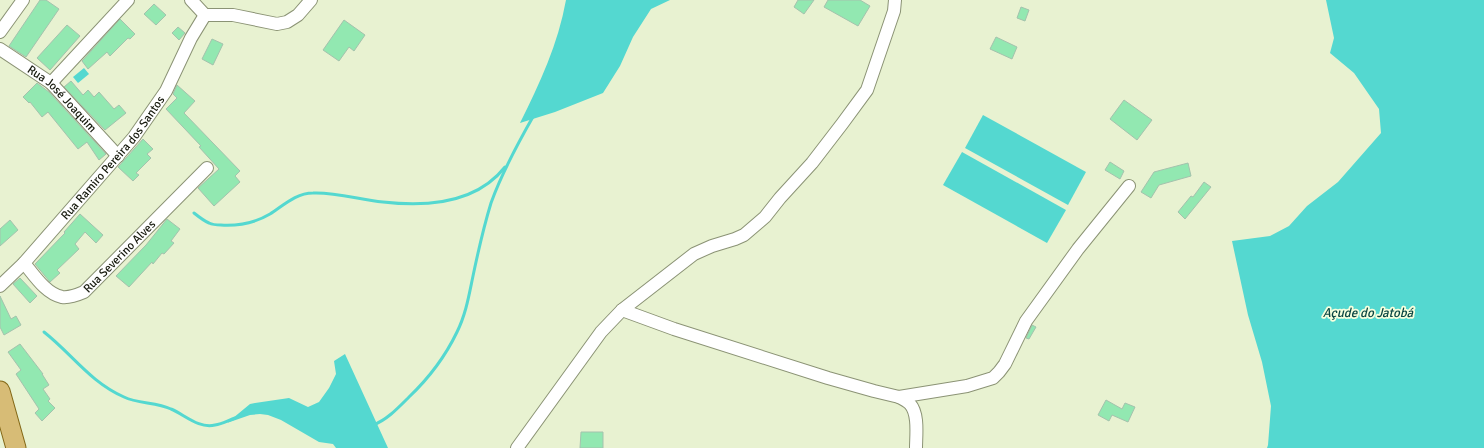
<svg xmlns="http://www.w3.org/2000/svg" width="1484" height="448" font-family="Signika,sans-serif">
  <rect width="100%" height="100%" fill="#e8f2d1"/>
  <g fill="#54d8d0">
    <path d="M566,0H670L651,9L633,37L620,66L603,93L555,112L520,123C540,83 558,44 566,0Z"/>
    <path d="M1326,0H1484V448H1267L1268,445L1271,406L1262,362L1248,315L1232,241L1270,236L1289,226L1307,206L1338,182L1381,133L1379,109L1354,73L1330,53L1334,38Z"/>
    <path d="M84,68L89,74L78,83L73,77Z"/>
    <path d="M983,115L1086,172L1068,205L965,148Z"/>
    <path d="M962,152L1066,210L1047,243L943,185Z"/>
    <path d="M345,354L388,448H336L333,444L319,442L281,420L268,415L260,414L250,415L227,423L250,404L255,403L289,398L308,407L319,402L329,388L336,374L334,361Z"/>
  </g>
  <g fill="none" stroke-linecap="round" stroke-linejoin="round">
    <g stroke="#54d8d0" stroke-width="3">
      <path d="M194,213C199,217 204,221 209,223C213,225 217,225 221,225C239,226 255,223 270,214C284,205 296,193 313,193C337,192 360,200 383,202C426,207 476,204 505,167"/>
      <path d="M44,332C72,354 90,382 124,397C138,404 156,402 171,409C185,415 199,429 215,425C222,424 229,420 235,418"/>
      <path d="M373,425C387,420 399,407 409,397C429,378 445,357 457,332C466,314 469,295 473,276C478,252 484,226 491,203C502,172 518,143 534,115"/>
    </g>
  </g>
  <g fill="#92e8b1" stroke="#a4c2ad">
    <path d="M40,0H46L59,9L26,57L9,46Z"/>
    <path d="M798,0H814L804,14L794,7Z"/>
    <path d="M828,0H860L870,6L858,26L824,7Z"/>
    <path d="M154,4L166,15L156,25L144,14Z"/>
    <path d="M1021,7L1029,10L1025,21L1017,18Z"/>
    <path d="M120,19L135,34L130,39L128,38L110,56L107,52L88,69L82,61Z"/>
    <path d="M344,20L365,35L354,51L349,47L339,61L323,50Z"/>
    <path d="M67,25L80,36L50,70L37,58Z"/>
    <path d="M178,27L185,33L179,40L172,33Z"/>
    <path d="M996,37L1017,47L1012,59L990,49Z"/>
    <path d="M212,39L223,44L213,65L202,59Z"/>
    <path d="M71,81L83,95L88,90L94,97L99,92L114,109L119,105L126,113L105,130L64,87Z"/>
    <path d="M37,83L49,92L106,154L99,160L87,142L78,149L48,112L42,117L30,102L29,103L23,97Z"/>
    <path d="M177,85L195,101L184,113L240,171L235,176L240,182L214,206L198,188L219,169L199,147L201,146L166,109L177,98L173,94Z"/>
    <path d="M1124,100L1152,120L1137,140L1110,119Z"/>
    <path d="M143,139L153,149L147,154L151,158L136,173L139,175L133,181L118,167Z"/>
    <path d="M1110,162L1124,171L1120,179L1105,170Z"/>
    <path d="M1188,163L1191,176L1159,185L1151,198L1141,192L1154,172Z"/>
    <path d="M1204,182L1211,187L1185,219L1178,212L1191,196L1193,197Z"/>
    <path d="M80,214L103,235L96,243L85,232L75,244L79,249L57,270L60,273L50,282L35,264L65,233L64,232Z"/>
    <path d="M167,219L180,229L171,241L174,243L164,254L162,253L153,264L152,262L129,287L116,276L146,245Z"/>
    <path d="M10,220L18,230L0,246V229Z"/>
    <path d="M20,278L37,296L30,303L13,284Z"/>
    <path d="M0,296L11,319L16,316L21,325L4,335L0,327Z"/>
    <path d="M1032,325L1036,327L1029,339L1026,338Z"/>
    <path d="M20,344L43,374H42L49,385L43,389L50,399L48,401L55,408L42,421L35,413L39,409L16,374L21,370L8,352Z"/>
    <path d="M1106,400L1122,409L1125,403L1135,407L1128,422L1112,415L1109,421L1098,415Z"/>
    <path d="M581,432H603V448H580Z"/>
  </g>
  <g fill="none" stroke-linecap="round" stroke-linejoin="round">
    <g stroke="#8b9375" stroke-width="14">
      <g id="minor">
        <path d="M191,0L205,15"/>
        <path d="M205,15H233L277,24L287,22L298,15L311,0"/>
        <path d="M0,32L23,0"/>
        <path id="s1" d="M0,49L51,83L118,156"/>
        <path d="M51,83L128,0"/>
        <path id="s2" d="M24,263C34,275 46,294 62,297C69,298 77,295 84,292L207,168"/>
        <path id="s3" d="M0,286L24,263L134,137L166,91L191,38L205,15"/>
        <path d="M622,310L674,329L828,378L874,391L899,397L967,386L993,378L999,372L1005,364L1026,321L1078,249L1129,186"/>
        <path d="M899,397C903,399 907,401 910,404C919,414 916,436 916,448"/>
        <path d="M517,448L601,332L622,310L694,254L712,246L735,239L744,235L765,217L780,198L812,163L842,124L867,90L894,11L895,0"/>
      </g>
    </g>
    <g stroke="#826716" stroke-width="21">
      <path id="primary" d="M0,391L16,448"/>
    </g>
    <use href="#minor" stroke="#fff" stroke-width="12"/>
    <use href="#primary" stroke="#d7bc76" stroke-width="19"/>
  </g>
  <g text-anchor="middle" stroke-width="3.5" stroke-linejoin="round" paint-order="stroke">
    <g font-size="12" fill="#171a0e" stroke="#f6ffde">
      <text dy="4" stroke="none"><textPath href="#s1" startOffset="80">Rua José Joaquim</textPath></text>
      <text dy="4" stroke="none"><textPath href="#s3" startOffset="171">Rua Ramiro Pereira dos Santos</textPath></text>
      <text dy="4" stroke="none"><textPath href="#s2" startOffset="125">Rua Severino Alves</textPath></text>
    </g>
    <g font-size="13" font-style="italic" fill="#0a4643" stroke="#f6ffde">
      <text x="1368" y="317">Açude do Jatobá</text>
    </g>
  </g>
</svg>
